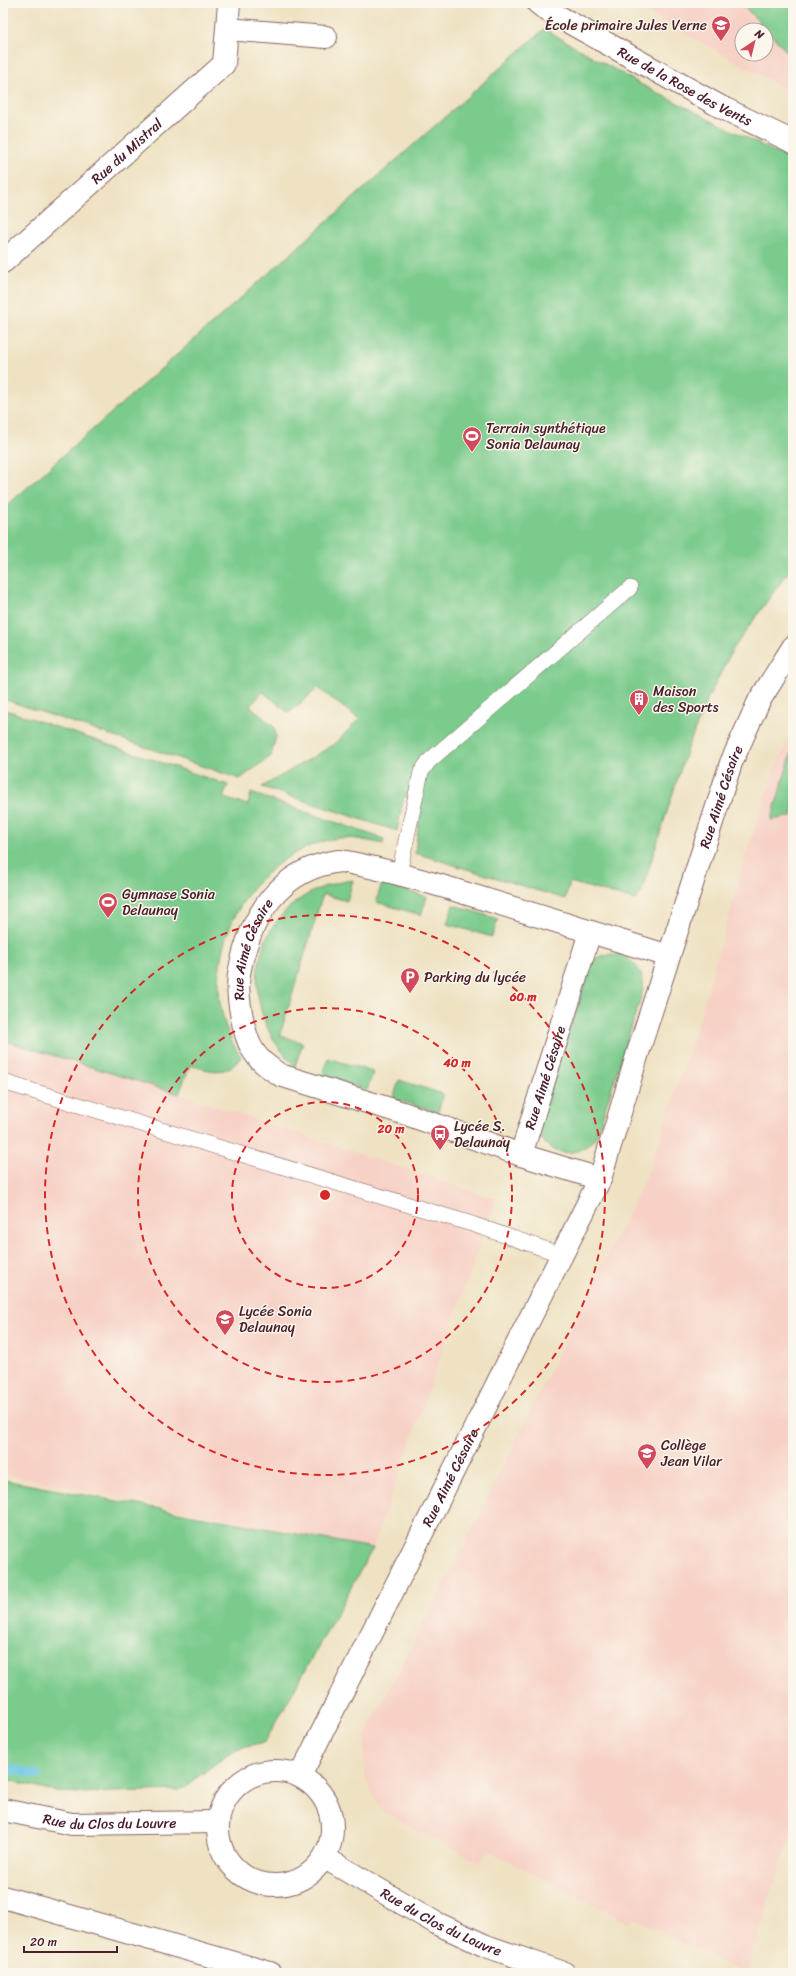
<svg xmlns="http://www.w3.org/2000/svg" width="796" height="1976" font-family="Sriracha,sans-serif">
  <rect width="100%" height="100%" fill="#fbf7ec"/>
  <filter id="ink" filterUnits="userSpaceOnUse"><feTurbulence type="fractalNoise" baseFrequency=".025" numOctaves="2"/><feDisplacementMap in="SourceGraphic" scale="8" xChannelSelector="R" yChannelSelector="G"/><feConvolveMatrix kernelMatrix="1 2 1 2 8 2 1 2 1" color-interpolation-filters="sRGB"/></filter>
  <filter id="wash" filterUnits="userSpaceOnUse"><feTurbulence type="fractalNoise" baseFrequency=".012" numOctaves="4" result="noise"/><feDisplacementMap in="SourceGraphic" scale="16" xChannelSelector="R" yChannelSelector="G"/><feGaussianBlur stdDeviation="0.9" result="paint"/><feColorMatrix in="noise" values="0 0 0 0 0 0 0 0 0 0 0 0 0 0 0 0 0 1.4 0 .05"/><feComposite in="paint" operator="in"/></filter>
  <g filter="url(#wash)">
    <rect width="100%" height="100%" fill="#efe2c3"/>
    <g fill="#f7d1c6" fill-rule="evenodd">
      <path d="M631,3H793V94L786,90ZM742,30H766V54H742Z"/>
      <path d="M793,728V1830L762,1919L747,1973H742L634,1918L630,1924L488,1850L480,1863L383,1812L365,1780L364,1750L368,1729L458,1557L648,1173L696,1030L753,833L775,769Z"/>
      <path d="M3,1040L179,1094L496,1199L373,1548L3,1474Z"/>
    </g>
    <g fill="#7acb8c" stroke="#62755c">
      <path d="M741,3H793V58Z"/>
      <path d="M544,29L642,85L793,161V565L733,649L708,698L687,749L641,893L635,900L570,882L565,899L415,853L421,803L404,796L397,831L262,787L335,744L359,719L318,688L289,713L263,692L250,706L274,727L276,736L271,756L240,779L3,699V509Z"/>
      <path d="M3,709L228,785L223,798L248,805L251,793L384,839L383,844C369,841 353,837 338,838C322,840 304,848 290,856C223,896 196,991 241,1057C228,1077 209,1071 190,1065L179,1094L3,1040Z"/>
      <path d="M793,748V816L771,820Z"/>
      <path d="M353,880L347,901L323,894L280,1035L303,1043L295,1066C226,1000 255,891 353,880Z"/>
      <path d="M382,883L427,897L421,915L376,902Z"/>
      <path d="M453,905L498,919L492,937L447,924Z"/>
      <path d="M618,953C635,960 647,975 642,994L597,1134C588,1152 561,1160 546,1144C542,1140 540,1135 537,1130L592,960L601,956Z"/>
      <path d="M328,1058L373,1072L367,1090L322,1076Z"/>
      <path d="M399,1080L443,1094L438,1112L393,1099Z"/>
      <path d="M3,1480L373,1548L265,1742L241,1747L226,1756L180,1790L81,1793L57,1792L3,1778Z"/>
    </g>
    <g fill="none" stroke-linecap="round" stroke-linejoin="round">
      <path stroke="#64c4e2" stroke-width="9" d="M3,1767L38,1775"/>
    </g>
  </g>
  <g filter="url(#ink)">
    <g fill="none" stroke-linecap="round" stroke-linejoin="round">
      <g stroke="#846360" stroke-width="16">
        <g id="lane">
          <path d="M399,873L421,772L429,761L630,588"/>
          <path d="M3,1082L472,1224L562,1255"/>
        </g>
      </g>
      <g stroke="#846360" stroke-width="24">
        <g id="street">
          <path id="s1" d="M538,3L547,10L721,107L793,142"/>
          <path d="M227,29L326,37"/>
          <path id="s2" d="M3,262L224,64L229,3"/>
          <path id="s3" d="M521,1155L590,932"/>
          <path id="s4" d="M600,1179L521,1155L406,1114L280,1075C270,1068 260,1062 254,1052C243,1036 236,993 239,974C249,918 279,869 339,861C346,861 354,864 361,865C390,871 417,879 445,887C520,910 595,933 669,956"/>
          <circle cx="275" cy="1828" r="57"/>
          <path id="s5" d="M300,1776L600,1179L640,1046L731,763L759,701L793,647"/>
          <path id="s6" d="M3,1810L72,1824L218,1822"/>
          <path id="s7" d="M325,1858L436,1923L486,1946L564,1973"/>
          <path d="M3,1897L270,1973"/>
        </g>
      </g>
      <use href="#lane" stroke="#fff" stroke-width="15"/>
      <use href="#street" stroke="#fff" stroke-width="22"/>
    </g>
  </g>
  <g fill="none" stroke="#d62828" stroke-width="2" stroke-dasharray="7 5">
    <circle cx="325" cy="1195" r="93"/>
    <circle cx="325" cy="1195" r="187"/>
    <circle cx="325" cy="1195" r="280"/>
  </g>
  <defs>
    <g id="school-pin" transform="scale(1)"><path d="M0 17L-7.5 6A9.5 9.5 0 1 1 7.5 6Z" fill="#d1495b" stroke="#fbf7ec"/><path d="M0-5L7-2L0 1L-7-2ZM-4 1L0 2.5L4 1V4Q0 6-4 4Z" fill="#fff"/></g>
    <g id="stadium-pin" transform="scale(1)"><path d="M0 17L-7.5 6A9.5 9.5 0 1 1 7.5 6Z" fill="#d1495b" stroke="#fbf7ec"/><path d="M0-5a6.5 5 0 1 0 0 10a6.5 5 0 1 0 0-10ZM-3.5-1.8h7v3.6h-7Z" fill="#fff"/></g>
    <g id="building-pin" transform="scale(1)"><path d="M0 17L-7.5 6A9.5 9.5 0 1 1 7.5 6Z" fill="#d1495b" stroke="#fbf7ec"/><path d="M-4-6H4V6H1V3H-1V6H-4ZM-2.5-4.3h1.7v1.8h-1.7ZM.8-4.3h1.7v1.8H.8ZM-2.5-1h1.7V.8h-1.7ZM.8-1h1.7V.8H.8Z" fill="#fff"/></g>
    <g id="parking-pin" transform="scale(1)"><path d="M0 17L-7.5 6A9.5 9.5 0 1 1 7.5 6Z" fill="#d1495b" stroke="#fbf7ec"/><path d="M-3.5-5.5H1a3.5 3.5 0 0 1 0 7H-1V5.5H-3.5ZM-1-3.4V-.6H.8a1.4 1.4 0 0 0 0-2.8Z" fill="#fff"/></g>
    <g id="bus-pin" transform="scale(1)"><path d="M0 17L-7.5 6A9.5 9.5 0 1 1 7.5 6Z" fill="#d1495b" stroke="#fbf7ec"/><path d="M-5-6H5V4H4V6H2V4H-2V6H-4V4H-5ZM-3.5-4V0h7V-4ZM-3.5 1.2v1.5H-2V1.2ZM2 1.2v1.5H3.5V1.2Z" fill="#fff"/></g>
  </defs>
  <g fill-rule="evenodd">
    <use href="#school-pin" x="721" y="25"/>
    <use href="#stadium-pin" x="472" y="436"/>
    <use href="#building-pin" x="639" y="699"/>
    <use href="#stadium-pin" x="108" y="902"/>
    <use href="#parking-pin" x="410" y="977"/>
    <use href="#bus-pin" x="440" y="1134"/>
    <use href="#school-pin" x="225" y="1319"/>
    <use href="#school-pin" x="647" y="1453"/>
  </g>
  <g text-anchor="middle" stroke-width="3" stroke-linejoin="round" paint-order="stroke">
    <g font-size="14" fill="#4a1f2b" stroke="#fbf7ec" text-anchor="start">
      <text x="707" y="30" text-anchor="end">École primaire Jules Verne</text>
      <text x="486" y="433">Terrain synthétique<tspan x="486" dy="16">Sonia Delaunay</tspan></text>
      <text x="653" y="696">Maison<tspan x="653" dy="16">des Sports</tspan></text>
      <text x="122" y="899">Gymnase Sonia<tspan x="122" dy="16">Delaunay</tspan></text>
      <text x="424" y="982">Parking du lycée</text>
      <text x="454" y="1131">Lycée S.<tspan x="454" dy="16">Delaunay</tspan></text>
      <text x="239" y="1316">Lycée Sonia<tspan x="239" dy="16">Delaunay</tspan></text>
      <text x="661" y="1450">Collège<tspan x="661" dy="16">Jean Vilar</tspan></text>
    </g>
    <g font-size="14" fill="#4a1f2b" stroke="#fbf7ec">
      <text dy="5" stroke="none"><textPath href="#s1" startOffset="169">Rue de la Rose des Vents</textPath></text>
      <text dy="5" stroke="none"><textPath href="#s2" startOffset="166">Rue du Mistral</textPath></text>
      <text dy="5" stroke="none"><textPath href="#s5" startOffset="1069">Rue Aimé Césaire</textPath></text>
      <text dy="5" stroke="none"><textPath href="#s4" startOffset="479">Rue Aimé Césaire</textPath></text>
      <text dy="5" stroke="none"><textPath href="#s3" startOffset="81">Rue Aimé Césaire</textPath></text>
      <text dy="5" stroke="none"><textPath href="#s5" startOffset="334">Rue Aimé Césaire</textPath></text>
      <text dy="5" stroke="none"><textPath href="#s6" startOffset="108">Rue du Clos du Louvre</textPath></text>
      <text dy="5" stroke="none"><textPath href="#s7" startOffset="133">Rue du Clos du Louvre</textPath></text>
    </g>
  </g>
  <circle cx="325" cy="1195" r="6" fill="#d62828" stroke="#fbf7ec" stroke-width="2"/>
  <g font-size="12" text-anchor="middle" font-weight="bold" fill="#d62828" stroke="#fbf7ec" stroke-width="3" stroke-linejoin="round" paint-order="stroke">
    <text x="523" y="1001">60 m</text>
    <text x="457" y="1067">40 m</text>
    <text x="391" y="1133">20 m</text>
  </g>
  <rect width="796" height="1976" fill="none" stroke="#fbf7ec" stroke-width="16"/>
  <g transform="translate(754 42) rotate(35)"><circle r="19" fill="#fbf7ec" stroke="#b4a19f"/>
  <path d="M0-3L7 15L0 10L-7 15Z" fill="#d1495b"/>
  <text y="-6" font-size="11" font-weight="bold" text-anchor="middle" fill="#4a1f2b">N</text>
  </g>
  <path d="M24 1946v6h93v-6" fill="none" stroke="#4a1f2b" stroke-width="2"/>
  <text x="30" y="1946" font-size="12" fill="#4a1f2b" stroke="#fbf7ec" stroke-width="3" paint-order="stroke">20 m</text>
</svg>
